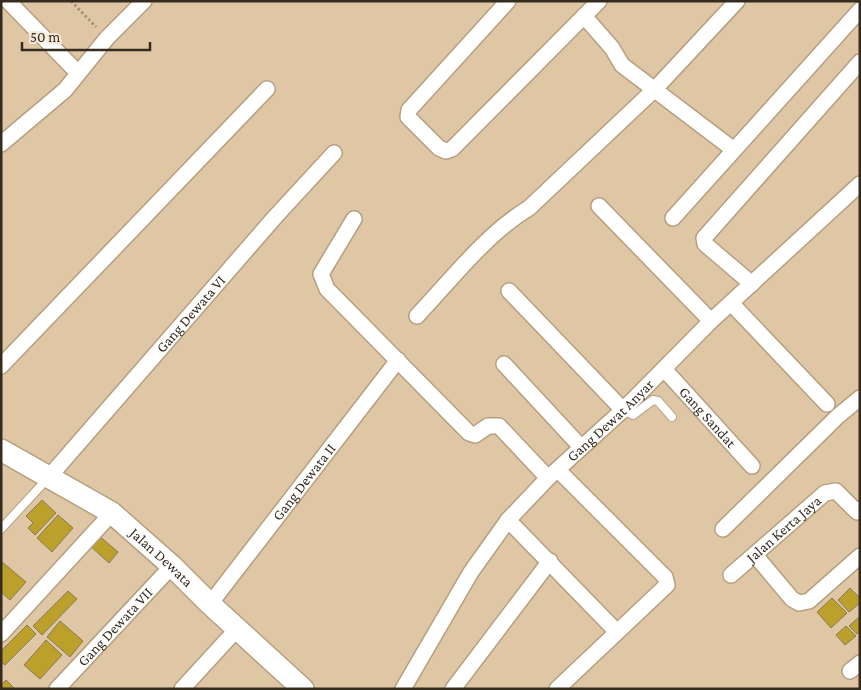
<svg xmlns="http://www.w3.org/2000/svg" width="861" height="690" font-family="'Crimson Pro',serif">
  <rect width="100%" height="100%" fill="#dfc7a6"/>
  <g fill="#bba02b" stroke="#857b58">
    <path d="M42,500L56,513L35,535L28,528L33,523L26,516Z"/>
    <path d="M58,515L73,528L52,552L37,538Z"/>
    <path d="M97,534L118,552L109,563L88,544Z"/>
    <path d="M1,561L26,582L10,600L1,592Z"/>
    <path d="M850,588L860,598V603L849,612L838,600Z"/>
    <path d="M68,591L77,599L42,635L33,626Z"/>
    <path d="M832,598L847,613L831,628L817,612Z"/>
    <path d="M860,616V631L857,634L849,626Z"/>
    <path d="M60,621L83,641L70,657L47,637Z"/>
    <path d="M27,625L36,634L5,665L1,662V651Z"/>
    <path d="M846,626L856,636L845,645L836,635Z"/>
    <path d="M46,640L62,655L40,679L24,665Z"/>
    <path d="M6,680L15,689H1V685Z"/>
  </g>
  <g fill="none" stroke-linecap="round" stroke-linejoin="round">
    <g stroke="#b69f7f" stroke-width="10">
      <g id="lane">
        <path d="M623,410L633,415L653,400L658,401L672,417"/>
        <path d="M1,529L48,478"/>
      </g>
    </g>
    <g stroke="#b69f7f" stroke-width="18">
      <g id="street">
        <path d="M8,1L77,72"/>
        <path d="M508,1L409,110L408,117L439,148L446,151L452,149L599,1"/>
        <path d="M584,16L612,48L622,65L734,150"/>
        <path d="M1,144L65,90L107,38L144,1"/>
        <path d="M599,206L711,321"/>
        <path d="M673,218L860,10"/>
        <path d="M354,219L321,274L327,289L469,433L475,435L488,426H499L548,478"/>
        <path d="M752,284L705,244L704,238L860,62"/>
        <path d="M509,291L623,410"/>
        <path d="M731,303L827,404"/>
        <path d="M417,316C451,280 487,233 529,208L655,89L737,1"/>
        <path d="M504,364L581,447"/>
        <path d="M1,366L267,89"/>
        <path id="s1" d="M664,369L752,466"/>
        <path id="s2" d="M49,477L275,217L334,153"/>
        <path d="M508,520L617,632"/>
        <path d="M723,529L838,416L860,398"/>
        <path d="M755,555L792,599L799,603L809,601L860,556"/>
        <path id="s3" d="M731,575L825,493L836,491L857,512L860,509"/>
        <path id="s4" d="M210,604L398,360"/>
        <path d="M1,634L112,513"/>
        <path d="M850,671L860,663"/>
        <path id="s5" d="M57,689L172,566"/>
        <path d="M182,689L237,629"/>
        <path id="s6" d="M403,689L471,572L508,520L548,478L623,410L711,321L860,184"/>
        <path d="M453,689L550,561"/>
        <path d="M557,689L667,585L665,577L558,470"/>
      </g>
    </g>
    <g stroke="#b69f7f" stroke-width="24">
      <g id="secondary">
        <path id="s7" d="M1,450L112,513L172,566L210,604L303,689"/>
      </g>
    </g>
    <path stroke="#a69379" stroke-width="3" stroke-dasharray="2.5 2.5" stroke-linecap="butt" d="M71,1L96,27"/>
    <use href="#lane" stroke="#fff" stroke-width="8"/>
    <use href="#street" stroke="#fff" stroke-width="15"/>
    <use href="#secondary" stroke="#fff" stroke-width="21"/>
  </g>
  <g text-anchor="middle" stroke-width="4" stroke-linejoin="round" paint-order="stroke">
    <g font-size="15" fill="#352c1f" stroke="#f6e9d9">
      <text dy="5" stroke="none"><textPath href="#s2" startOffset="216">Gang Dewata VI</textPath></text>
      <text dy="5" stroke="none"><textPath href="#s1" startOffset="65">Gang Sandat</textPath></text>
      <text dy="5" stroke="none"><textPath href="#s6" startOffset="342">Gang Dewat Anyar</textPath></text>
      <text dy="5" stroke="none"><textPath href="#s4" startOffset="154">Gang Dewata II</textPath></text>
      <text dy="5" stroke="none"><textPath href="#s3" startOffset="70">Jalan Kerta Jaya</textPath></text>
      <text dy="5" stroke="none"><textPath href="#s7" startOffset="194">Jalan Dewata</textPath></text>
      <text dy="5" stroke="none"><textPath href="#s5" startOffset="85">Gang Dewata VII</textPath></text>
    </g>
  </g>
  <rect width="861" height="690" fill="none" stroke="#352c1f" stroke-width="5"/>
  <path d="M22 42v8h128v-8" fill="none" stroke="#352c1f" stroke-width="2.5"/>
  <text x="30" y="42" font-size="15" fill="#352c1f" stroke="#f6e9d9" stroke-width="4" paint-order="stroke">50 m</text>
</svg>
